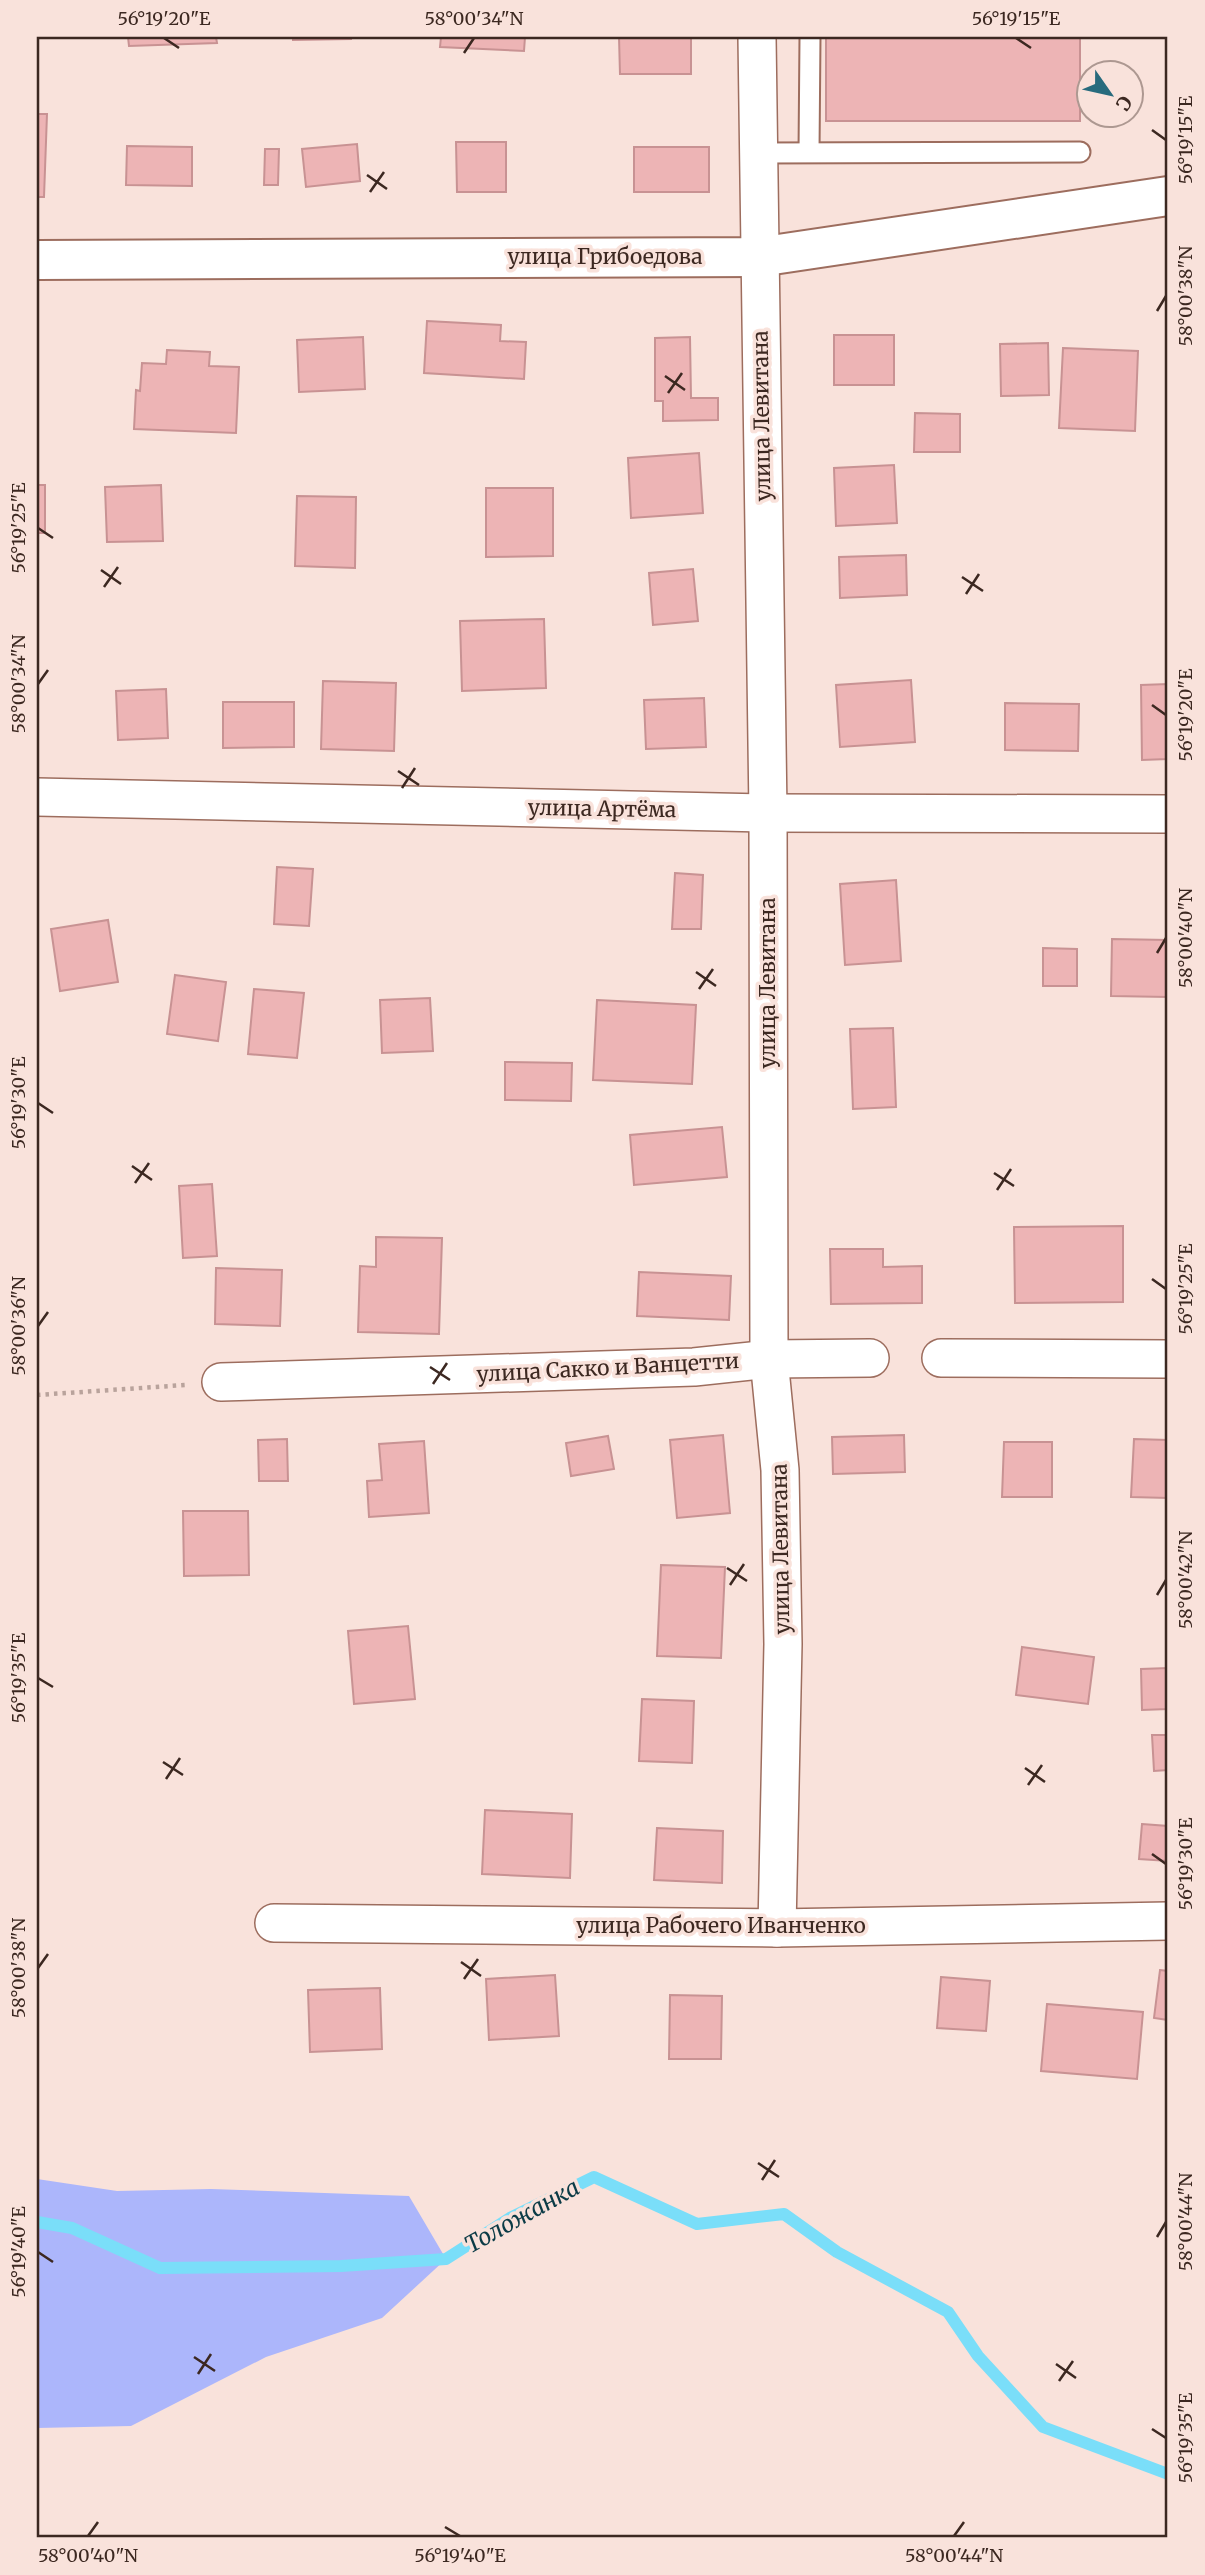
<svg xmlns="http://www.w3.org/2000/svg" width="1205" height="2575" font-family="Merriweather,serif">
  <rect width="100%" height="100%" fill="#f9e2db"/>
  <path fill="#acb6fb" d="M37,2179L117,2191L211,2189L409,2196L446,2259L382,2318L266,2357L131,2426L37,2428Z"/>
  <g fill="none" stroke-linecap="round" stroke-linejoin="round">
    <path stroke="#7adef9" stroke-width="12" d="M37,2222L72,2228L160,2268L341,2266L446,2259L510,2218L594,2177L697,2224L784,2214L837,2252L948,2312L978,2356L1043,2427L1168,2474"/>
  </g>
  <g fill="#edb4b5" stroke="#c89293" stroke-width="2">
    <path d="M128,37H216L217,43L129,46Z"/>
    <path d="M293,37H351V39L293,40Z"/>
    <path d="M441,37H525L524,51L440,47Z"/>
    <path d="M619,37H691V74H620Z"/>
    <rect x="826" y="37" width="254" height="84"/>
    <path d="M37,114H47L44,197H37Z"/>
    <path d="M456,142H506V192H457Z"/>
    <path d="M357,144L360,181L306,187L302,149Z"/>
    <path d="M127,146L192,147V186L126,185Z"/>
    <rect x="634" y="147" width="75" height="45"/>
    <path d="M265,149H279L278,185H264Z"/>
    <path d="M427,321L501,325L500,341L526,342L524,379L424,373Z"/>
    <rect x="834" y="335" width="60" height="50"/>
    <path d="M363,337L365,389L299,392L297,340Z"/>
    <path d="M690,337L691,398H718V420L663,421V401H655V338Z"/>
    <path d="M1048,343L1049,395L1001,396L1000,344Z"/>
    <path d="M1063,348L1138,351L1135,431L1059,428Z"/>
    <path d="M167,350L210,352L209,366L239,367L236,433L134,429L136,390L140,391L142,363L166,364Z"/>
    <path d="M915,413L960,414V452H914Z"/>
    <path d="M699,453L703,513L631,518L628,458Z"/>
    <path d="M894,465L897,523L836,526L834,468Z"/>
    <rect x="37" y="485" width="8" height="48"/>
    <path d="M161,485L163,541L107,542L105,487Z"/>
    <path d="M486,488H553V556L486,557Z"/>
    <path d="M297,496L356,497L355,568L295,566Z"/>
    <path d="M906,555L907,595L840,598L839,557Z"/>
    <path d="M693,569L698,621L653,625L649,573Z"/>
    <path d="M544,619L546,688L462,691L460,621Z"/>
    <path d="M911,680L915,742L840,747L836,685Z"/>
    <path d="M323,681L396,683L394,751L321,749Z"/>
    <path d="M1168,684V759L1142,760L1141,685Z"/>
    <path d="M166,689L168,738L118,740L116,691Z"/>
    <path d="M704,698L706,747L646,749L644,700Z"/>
    <path d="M223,702H294V747L223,748Z"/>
    <path d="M1005,703L1079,704L1078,751L1005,750Z"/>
    <path d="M277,867L313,869L309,926L274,924Z"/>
    <path d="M675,873L703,875L701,929H672Z"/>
    <path d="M896,880L901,961L845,965L840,884Z"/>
    <path d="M108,920L118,982L60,991L51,929Z"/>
    <path d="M1112,939L1168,940V997L1111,996Z"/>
    <path d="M1043,948L1077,949V986H1043Z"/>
    <path d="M175,975L226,982L218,1041L167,1034Z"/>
    <path d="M254,989L304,993L297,1058L248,1054Z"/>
    <path d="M430,998L433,1051L382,1053L380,1000Z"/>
    <path d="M597,1000L696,1005L692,1084L593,1080Z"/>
    <path d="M893,1028L896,1107L853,1109L850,1029Z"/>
    <path d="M505,1062L572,1063L571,1101L505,1100Z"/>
    <path d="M722,1127L727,1177L634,1185L630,1135Z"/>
    <path d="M212,1184L217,1256L183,1258L179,1186Z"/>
    <path d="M1123,1226V1302L1015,1303L1014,1227Z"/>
    <path d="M376,1237L442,1238L439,1334L358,1332L360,1266L376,1267Z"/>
    <path d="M830,1249H883V1267L922,1266V1303L831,1304Z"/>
    <path d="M216,1268L282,1270L280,1326L215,1324Z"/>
    <path d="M639,1272L731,1276L729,1320L637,1316Z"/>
    <path d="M723,1435L730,1513L677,1518L670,1440Z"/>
    <path d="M904,1435L905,1472L833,1474L832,1437Z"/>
    <path d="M608,1436L614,1469L571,1476L566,1443Z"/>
    <path d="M287,1439L288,1481H259L258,1440Z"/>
    <path d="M1134,1439L1168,1440V1498L1131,1497Z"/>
    <path d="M424,1441L429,1513L369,1517L367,1481L382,1480L379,1444Z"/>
    <path d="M1004,1442H1052V1497H1002Z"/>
    <path d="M183,1511H248L249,1575L184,1576Z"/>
    <path d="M661,1565L725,1567L721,1658L657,1656Z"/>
    <path d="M408,1626L415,1699L354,1704L348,1631Z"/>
    <path d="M1022,1647L1094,1657L1088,1704L1016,1695Z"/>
    <path d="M1168,1668V1709L1142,1710L1141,1669Z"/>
    <path d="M642,1699L694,1701L692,1763L639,1761Z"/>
    <path d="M1152,1735H1168V1770L1154,1771Z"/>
    <path d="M485,1810L572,1814L570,1878L482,1874Z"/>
    <path d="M1142,1824L1168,1826V1861L1139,1859Z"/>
    <path d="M657,1828L723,1831L722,1883L654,1880Z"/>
    <path d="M1160,1970L1168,1971V2020L1154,2018Z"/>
    <path d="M555,1975L559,2036L489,2040L486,1979Z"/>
    <path d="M941,1977L990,1981L986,2031L937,2028Z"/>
    <path d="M380,1988L382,2049L310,2052L308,1990Z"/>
    <path d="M670,1995L722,1996L721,2059H669Z"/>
    <path d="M1047,2004L1143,2012L1137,2079L1041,2071Z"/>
  </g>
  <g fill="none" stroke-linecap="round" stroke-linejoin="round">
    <g stroke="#9d6d5e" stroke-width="23">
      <g id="service">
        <path d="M809,152L810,37"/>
        <path d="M759,153L1080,152"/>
      </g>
    </g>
    <g stroke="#9d6d5e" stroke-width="40">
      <g id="minor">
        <path d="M757,37L768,813L769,1359L780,1470L783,1644L777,1928"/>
        <path d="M37,797L768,813L1168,814"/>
        <path d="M941,1358L1168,1359"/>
        <path d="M221,1382L694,1367L769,1359L870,1358"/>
        <path d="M274,1923L777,1928L1168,1921"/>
      </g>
    </g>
    <g stroke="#9d6d5e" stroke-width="42">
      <path id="tertiary" d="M37,260L759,257L1168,196"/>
    </g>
    <path stroke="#b9a39c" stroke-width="4.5" stroke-dasharray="3.5 5" stroke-linecap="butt" d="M37,1395L185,1385"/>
    <use href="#service" stroke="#fff" stroke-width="19"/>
    <use href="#minor" stroke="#fff" stroke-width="37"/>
    <use href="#tertiary" stroke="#fff" stroke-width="38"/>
  </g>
  <path fill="none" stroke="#3c2821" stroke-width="2.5" d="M164,38L179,48M1016,38L1031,48M464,53L474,38M1152,130L1166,140M367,175L387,189M370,192L384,172M1157,311L1166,296M665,376L685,390M668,393L682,373M38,528L53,538M101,570L121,584M962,577L983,591M104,587L118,567M966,594L979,574M38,684L48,670M1152,705L1166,715M398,771L419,785M402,788L415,768M1157,953L1166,938M696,972L716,986M699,989L713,969M38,1103L53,1113M132,1166L152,1180M994,1173L1014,1186M135,1183L149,1163M997,1190L1011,1169M1152,1279L1166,1289M38,1326L48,1312M430,1367L450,1380M433,1384L447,1363M727,1568L747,1581M730,1585L744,1564M1157,1595L1166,1580M38,1678L53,1687M163,1762L183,1775M1025,1768L1045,1782M166,1779L180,1758M1028,1785L1042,1765M1152,1854L1166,1864M461,1962L481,1976M38,1968L48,1954M464,1979L478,1959M758,2163L779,2177M762,2180L775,2160M1157,2237L1166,2222M38,2252L53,2262M194,2357L215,2371M1056,2364L1076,2378M198,2374L211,2354M1059,2381L1073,2361M1152,2429L1166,2438M445,2527L460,2536M88,2536L98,2522M954,2536L964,2522"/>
  <g text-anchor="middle" stroke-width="7" stroke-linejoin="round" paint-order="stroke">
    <g font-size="21" fill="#3c2821" stroke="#f9e2db">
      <text x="605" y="264">улица Грибоедова</text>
      <text transform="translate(762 416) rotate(-91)" y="7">улица Левитана</text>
      <text transform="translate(602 809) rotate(1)" y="7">улица Артёма</text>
      <text transform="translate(768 983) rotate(-90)" y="7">улица Левитана</text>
      <text transform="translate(608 1368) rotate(-3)" y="7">улица Сакко и Ванцетти</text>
      <text transform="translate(781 1549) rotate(-91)" y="7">улица Левитана</text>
      <text x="721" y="1933">улица Рабочего Иванченко</text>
    </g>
    <g font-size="23" font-style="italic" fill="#0b3b46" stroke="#f9e2db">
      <text transform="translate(522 2216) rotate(-29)" y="8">Толожанка</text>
    </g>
  </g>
  <rect width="1205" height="2575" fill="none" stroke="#f9e2db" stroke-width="77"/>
  <g transform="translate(1110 94) rotate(124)"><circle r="33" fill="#f9e2db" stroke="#ad9891" stroke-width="2"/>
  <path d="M0-5L12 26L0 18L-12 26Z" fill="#286b7d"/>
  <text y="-10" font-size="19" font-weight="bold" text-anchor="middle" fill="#3c2821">С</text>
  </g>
  <rect x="38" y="38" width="1128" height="2498" fill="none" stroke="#3c2821" stroke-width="2.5"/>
  <g font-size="18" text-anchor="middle" fill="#3c2821">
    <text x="164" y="25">56°19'20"E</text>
    <text x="474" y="25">58°00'34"N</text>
    <text x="1016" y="25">56°19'15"E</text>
    <text transform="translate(1186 140) rotate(-90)" y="6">56°19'15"E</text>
    <text transform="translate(1186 296) rotate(-90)" y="6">58°00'38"N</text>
    <text transform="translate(19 528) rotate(-90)" y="6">56°19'25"E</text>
    <text transform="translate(19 684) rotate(-90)" y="6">58°00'34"N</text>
    <text transform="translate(1186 715) rotate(-90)" y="6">56°19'20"E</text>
    <text transform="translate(1186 938) rotate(-90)" y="6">58°00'40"N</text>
    <text transform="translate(19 1103) rotate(-90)" y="6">56°19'30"E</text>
    <text transform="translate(1186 1289) rotate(-90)" y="6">56°19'25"E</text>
    <text transform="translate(19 1326) rotate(-90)" y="6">58°00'36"N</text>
    <text transform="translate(1186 1580) rotate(-90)" y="6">58°00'42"N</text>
    <text transform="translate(19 1678) rotate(-90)" y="6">56°19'35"E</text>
    <text transform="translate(1186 1864) rotate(-90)" y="6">56°19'30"E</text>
    <text transform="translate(19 1968) rotate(-90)" y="6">58°00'38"N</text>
    <text transform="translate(1186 2222) rotate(-90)" y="6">58°00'44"N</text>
    <text transform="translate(19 2252) rotate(-90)" y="6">56°19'40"E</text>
    <text transform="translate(1186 2438) rotate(-90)" y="6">56°19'35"E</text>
    <text x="88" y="2562">58°00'40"N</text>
    <text x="460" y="2562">56°19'40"E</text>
    <text x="954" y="2562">58°00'44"N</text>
  </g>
</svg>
